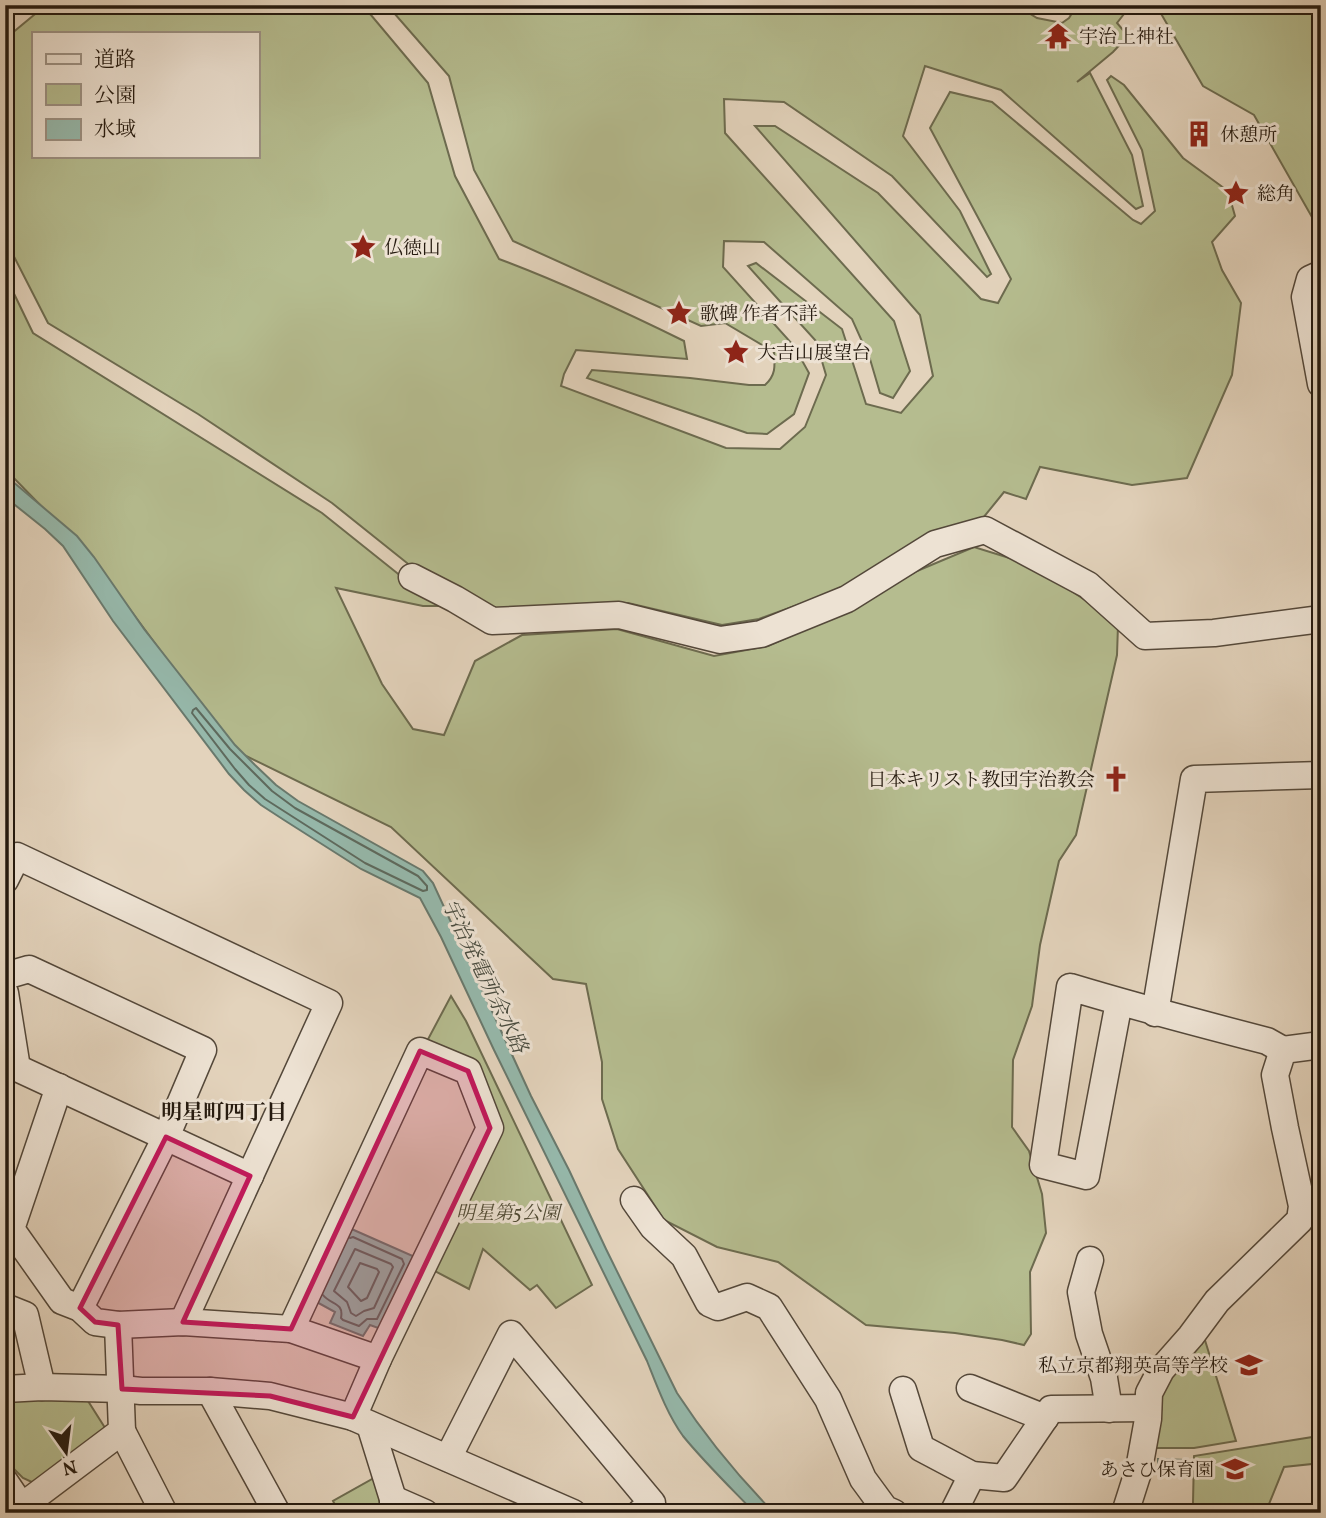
<svg xmlns="http://www.w3.org/2000/svg" width="1326" height="1518" font-family="Vollkorn,'Noto Serif JP',serif">
  <rect width="100%" height="100%" fill="#e3d3bc"/>
  <filter id="stains"><feTurbulence type="fractalNoise" baseFrequency=".00286" numOctaves="4"/><feColorMatrix values="0 0 0 0 .2 0 0 0 0 .09 0 0 0 0 .02 0 0 0 .5 -.17"/></filter>
  <radialGradient id="worn" r=".72"><stop offset=".6" stop-color="#630" stop-opacity="0"/><stop offset="1" stop-color="#630" stop-opacity=".3"/></radialGradient>
  <g fill="#b5bc8f" stroke="#6d6b4f" stroke-width="2" fill-rule="evenodd">
    <path d="M46,5H359L371,15L428,83L455,176L499,259C563,283 623,311 684,341L687,359L576,350L564,374L561,386L726,448L780,449L805,427L826,375L816,341L748,266L756,263L842,329L866,404L901,413L933,376L920,315L755,126H775L878,193L981,299L998,303L1011,279L930,128L950,92L992,102L1133,220L1141,224L1155,211L1142,150L1107,80L1111,76L1124,85L1183,158L1228,191L1235,216L1212,242L1222,270L1241,303L1232,375L1187,478L1132,485L1040,467L1026,499L1004,492L983,518L839,590L759,619L722,625L628,603L495,615L417,571L332,503L198,414L48,323L5,239V39ZM33,33H257V156H33Z"/>
    <path d="M387,5H1016L1037,18L1062,23L1069,18L1077,5H1131L1117,23L1128,36L1113,52L1077,82L1090,73L1132,155L1143,206L1136,209L1001,90L925,66L903,136L960,211L991,274L987,277L892,176L784,102L724,99L725,133L894,321L910,371L893,398L880,393L870,359L852,319L764,242L724,241L723,267L794,346L809,373L794,414L767,434L747,433L587,378L592,370L690,378L749,385H765C776,375 775,366 774,352L725,323L701,326L513,241L474,170L449,76Z"/>
    <path d="M1156,5H1321V233L1254,115L1203,86Z"/>
    <path d="M5,275L33,333L322,513L407,581L448,606H423L336,588L382,684L413,729L444,735L475,661L522,635L617,629L714,656L768,646L851,609L917,571L974,547L1032,565L1088,602L1118,625L1117,655L1076,835L1059,861L1040,945L1032,1006L1013,1060L1012,1127L1029,1151L1042,1194L1046,1233L1030,1272L1031,1334L1024,1345L1002,1340L955,1333L866,1325L778,1262L717,1247L664,1220L618,1149L602,1099V1062L586,984L553,979L391,827L234,750L91,557L5,469Z"/>
    <path d="M451,996L466,1021L592,1285L556,1308L537,1285L530,1290L483,1249L469,1289L431,1269L496,1130L469,1065L426,1043Z"/>
    <path d="M1204,1337L1236,1441L1194,1448H1155L1160,1390Z"/>
    <path d="M5,1397L88,1401L107,1431L34,1483L23,1478L5,1460Z"/>
    <path d="M1319,1436L1321,1463L1284,1467L1267,1509L1234,1513H1213L1212,1510L1196,1512L1193,1503L1194,1456Z"/>
    <path d="M374,1478L385,1513H339L333,1501Z"/>
  </g>
  <g fill="#96b9ac" stroke="#69796d" stroke-width="2">
    <path d="M5,475L77,536L94,557L144,629L235,745L255,765L276,785L298,801L423,871L433,883L531,1096L569,1170L606,1249L677,1393C705,1436 738,1476 774,1513H755C731,1488 705,1463 683,1436C667,1414 657,1386 647,1361L494,1050L441,937L420,898L361,869L284,820L261,805L244,790L229,774L113,621L63,546L45,529L5,497Z"/>
    <path d="M347,1227L415,1257L381,1329L370,1325L363,1336L330,1323L335,1312L313,1300Z"/>
    <path d="M1158,1459L1187,1460L1186,1473H1158Z"/>
  </g>
  <g fill="none" stroke-linecap="round" stroke-linejoin="round">
    <g stroke="#5e6a5e" stroke-width="2">
      <path d="M196,708L230,749L272,791L295,808L418,876L427,886V890L423,891L365,863L265,799L249,785L235,769L192,713L193,710Z"/>
      <path d="M355,1249L391,1264L393,1267L374,1308L364,1311L356,1316L351,1313L347,1302L334,1291Z"/>
      <path d="M360,1263L377,1269L379,1272L367,1298L361,1301L348,1287Z"/>
      <path d="M323,1295C331,1305 344,1302 341,1318L343,1320L359,1326L367,1319H377L404,1264L402,1259L353,1237L350,1238"/>
    </g>
    <g stroke="#54483a" stroke-width="29">
      <g id="minor">
        <path d="M1321,274L1310,279L1305,297L1321,384"/>
        <path d="M412,577L455,599L492,621L619,615L720,640L761,634L847,599L935,544L985,530L1088,585L1145,636L1214,633L1321,619"/>
        <path d="M5,880L17,856L329,1003L183,1322"/>
        <path d="M5,976L29,969L203,1050L166,1137L80,1308"/>
        <path d="M5,993L17,1068L250,1176"/>
        <path d="M1119,1002L1086,1176L1043,1165L1070,987C1136,1007 1201,1024 1267,1041L1283,1050"/>
        <path d="M1155,1013L1194,779L1321,775"/>
        <path d="M59,1087L11,1229L62,1301L80,1308L95,1322L118,1325L183,1322L291,1329L378,1359"/>
        <path d="M634,1200L653,1227L684,1256L709,1303L718,1307L747,1297L769,1307L828,1399L863,1479L885,1509L894,1513"/>
        <path d="M1090,1260L1081,1292L1089,1334L1104,1378L1109,1409"/>
        <path d="M5,1307L25,1315L42,1387"/>
        <path d="M291,1329L420,1051L468,1071L490,1128L378,1359L353,1417"/>
        <path d="M970,1388L1045,1418"/>
        <path d="M5,1389L42,1387L122,1389L141,1391H210L270,1396L353,1417L573,1513"/>
        <path d="M903,1390L921,1448L972,1475L1004,1478L1051,1409L1148,1408"/>
        <path d="M210,1391L277,1513"/>
        <path d="M370,1425L393,1499V1513"/>
        <path d="M122,1431L164,1513"/>
        <path d="M448,1458L511,1334L652,1503L640,1513"/>
        <path d="M5,1482L26,1513"/>
        <path d="M393,1499L425,1513"/>
        <path d="M13,1513L122,1431L118,1325"/>
        <path d="M953,1513L972,1475"/>
        <path d="M1125,1513L1139,1469L1148,1419L1149,1393L1161,1370L1191,1336L1217,1301L1300,1220L1302,1206L1285,1128L1275,1075L1283,1050L1321,1045"/>
      </g>
    </g>
    <use href="#minor" stroke="#ede2d3" stroke-width="26"/>
  </g>
  <path fill="#c2185b" fill-opacity="0.2" stroke="#c2185b" stroke-width="5" stroke-linejoin="round" d="M420,1051L468,1071L490,1128L353,1417L270,1396L122,1389L118,1325L95,1322L80,1308L166,1137L250,1176L183,1322L291,1329Z"/>
  <defs>
    <g id="temple-bare" transform="scale(2.1)"><path d="M0-6L5-2H3V0L6.5 2.5H4V6H1.5V3h-3V6H-4V2.5H-6.5L-3 0V-2H-5Z" fill="#8f2418" stroke="#ede2d3" stroke-width="2.5" paint-order="stroke"/></g>
    <g id="building-bare" transform="scale(2.1)"><path d="M-4-6H4V6H1V3H-1V6H-4ZM-2.5-4.3h1.7v1.8h-1.7ZM.8-4.3h1.7v1.8H.8ZM-2.5-1h1.7V.8h-1.7ZM.8-1h1.7V.8H.8Z" fill="#8f2418" stroke="#ede2d3" stroke-width="2.5" paint-order="stroke"/></g>
    <g id="sight-bare" transform="scale(2.1)"><path d="M0-6L1.8-2.2L6-1.7L2.9 1.2L3.7 5.4L0 3.3L-3.7 5.4L-2.9 1.2L-6-1.7L-1.8-2.2Z" fill="#8f2418" stroke="#ede2d3" stroke-width="2.5" paint-order="stroke"/></g>
    <g id="church-bare" transform="scale(2.1)"><path d="M-1.2-6h2.4v3.5h3.3v2.4h-3.3V6h-2.4V-.1h-3.3v-2.4h3.3Z" fill="#8f2418" stroke="#ede2d3" stroke-width="2.5" paint-order="stroke"/></g>
    <g id="school-bare" transform="scale(2.1)"><path d="M0-5L7-2L0 1L-7-2ZM-4 1L0 2.5L4 1V4Q0 6-4 4Z" fill="#8f2418" stroke="#ede2d3" stroke-width="2.5" paint-order="stroke"/></g>
  </defs>
  <g fill-rule="evenodd">
    <use href="#temple-bare" x="1058" y="36"/>
    <use href="#building-bare" x="1199" y="134"/>
    <use href="#sight-bare" x="1236" y="193"/>
    <use href="#sight-bare" x="363" y="247"/>
    <use href="#sight-bare" x="679" y="313"/>
    <use href="#sight-bare" x="736" y="352"/>
    <use href="#church-bare" x="1116" y="779"/>
    <use href="#school-bare" x="1249" y="1365"/>
    <use href="#school-bare" x="1235" y="1469"/>
  </g>
  <g text-anchor="middle" stroke-width="6" stroke-linejoin="round" paint-order="stroke">
    <g font-size="19" fill="#251a0f" stroke="#ede2d3" text-anchor="start">
      <text x="1079" y="43">宇治上神社</text>
      <text x="1220" y="141">休憩所</text>
      <text x="1257" y="200">総角</text>
      <text x="384" y="254">仏徳山</text>
      <text x="700" y="320">歌碑 作者不詳</text>
      <text x="757" y="359">大吉山展望台</text>
      <text x="1095" y="786" text-anchor="end">日本キリスト教団宇治教会</text>
      <text x="1228" y="1372" text-anchor="end">私立京都翔英高等学校</text>
      <text x="1214" y="1476" text-anchor="end">あさひ保育園</text>
    </g>
    <g font-size="19" font-style="italic" fill="#504b35" stroke="#ede2d3">
      <text x="508" y="1219">明星第5公園</text>
    </g>
    <g font-size="21" font-style="italic" fill="#474a3e" stroke="#ede2d3">
      <text transform="translate(485 976) rotate(64)" y="7">宇治発電所余水路</text>
    </g>
    <g font-size="21" font-weight="bold" fill="#251a0f" stroke="#ede2d3">
      <text x="224" y="1119">明星町四丁目</text>
    </g>
  </g>
  <rect width="1326" height="1518" fill="none" stroke="#e3d3bc" stroke-width="28"/>
  <rect x="7" y="7" width="1312" height="1504" fill="none" stroke="#251a0f" stroke-width="3.5"/>
  <rect x="14" y="14" width="1298" height="1490" fill="none" stroke="#251a0f" stroke-width="2"/>
  <rect x="32" y="32" width="228" height="126" fill="#ede2d3" stroke="#9d9285" stroke-width="2"/>
  <rect x="46" y="54" width="35" height="10" fill="#ede2d3" stroke="#9d9285" stroke-width="2"/>
  <text x="94" y="66" font-size="21" fill="#251a0f">道路</text>
  <rect x="46" y="84" width="35" height="21" fill="#b5bc8f" stroke="#9d9285" stroke-width="2"/>
  <text x="94" y="102" font-size="21" fill="#251a0f">公園</text>
  <rect x="46" y="119" width="35" height="21" fill="#96b9ac" stroke="#9d9285" stroke-width="2"/>
  <text x="94" y="136" font-size="21" fill="#251a0f">水域</text>
  <g transform="translate(66 1452) rotate(166)" stroke="#ede2d3" stroke-width="5" paint-order="stroke">
  <path d="M0-5L12 26L0 18L-12 26Z" fill="#251a0f"/>
  <text y="-10" font-size="19" font-weight="bold" text-anchor="middle" fill="#251a0f">N</text>
  </g>
  <rect width="100%" height="100%" filter="url(#stains)"/>
  <rect width="100%" height="100%" fill="url(#worn)"/>
</svg>
